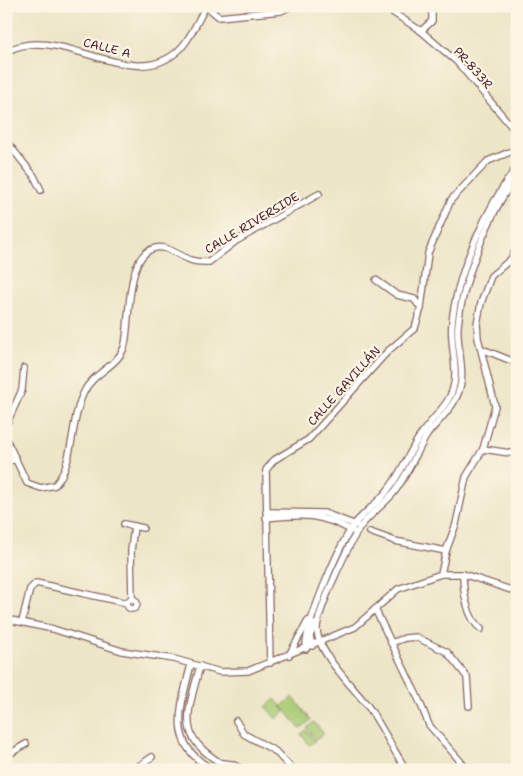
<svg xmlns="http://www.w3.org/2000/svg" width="523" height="776" font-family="'Shantell Sans',sans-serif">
  <rect width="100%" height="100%" fill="#fcf5e5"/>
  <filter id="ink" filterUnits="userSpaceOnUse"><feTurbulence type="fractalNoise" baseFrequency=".02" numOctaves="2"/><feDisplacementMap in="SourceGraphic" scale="10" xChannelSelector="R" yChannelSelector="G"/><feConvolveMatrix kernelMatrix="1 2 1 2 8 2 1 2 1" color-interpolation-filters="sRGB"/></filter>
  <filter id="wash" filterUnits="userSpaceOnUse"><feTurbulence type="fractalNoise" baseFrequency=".0096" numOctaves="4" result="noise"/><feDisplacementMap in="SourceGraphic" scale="20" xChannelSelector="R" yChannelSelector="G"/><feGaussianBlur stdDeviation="1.12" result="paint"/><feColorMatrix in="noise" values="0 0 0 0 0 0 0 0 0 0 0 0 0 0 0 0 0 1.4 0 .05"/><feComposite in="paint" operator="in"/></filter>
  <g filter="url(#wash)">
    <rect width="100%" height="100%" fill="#ece5c6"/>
    <g fill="#a9cc76" stroke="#7a7650">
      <path d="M293,697L311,720L300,729L282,706Z"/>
      <path d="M275,699L285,711L276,719L266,707Z"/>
      <path d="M314,722L324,734L316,740L307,728Z"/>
      <path d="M306,730L315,741L309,745L301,734Z"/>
    </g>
  </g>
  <g filter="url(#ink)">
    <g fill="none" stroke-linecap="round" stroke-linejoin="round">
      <g stroke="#836461" stroke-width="8">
        <g id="minor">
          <path d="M206,6L219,17L281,11L291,6"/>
          <path d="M383,6L421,31L457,62L517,133"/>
          <path d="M421,31L432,21V12L426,6"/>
          <path d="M6,52C59,20 132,97 180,49C191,38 198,20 206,6"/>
          <path d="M6,141L34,176L41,190"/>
          <path d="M376,280L397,295L414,299L421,308"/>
          <path d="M482,349L517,363"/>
          <path d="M6,425L22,390L24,368"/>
          <path d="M6,439L27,483L41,488L55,485C75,463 70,419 84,392C93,372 120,366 125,344C130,321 126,258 152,249C168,243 179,258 194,261C199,262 204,262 209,262L236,241L319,194"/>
          <path d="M483,449L517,454"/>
          <path d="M6,462L16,459"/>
          <path d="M266,512L324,513L356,525"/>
          <path d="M266,518C304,514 319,513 353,531"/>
          <path d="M124,524L143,528"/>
          <path d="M370,532L395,541L446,551"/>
          <path d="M441,574L446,551L456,524L466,477L483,449L495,406L478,338L477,324L481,303L491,276L511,259L517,248"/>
          <path d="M463,574C463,590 467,619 481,629"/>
          <circle cx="132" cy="604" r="5"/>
          <path d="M132,599L131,551L134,526"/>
          <path d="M375,609L419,700L429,725L468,770"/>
          <path d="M6,619L53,629L122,651L174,659L220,672L248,671L355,627L398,589L441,574H463L517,592"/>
          <path d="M22,622L30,589L36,583L127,603"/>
          <path d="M391,643L405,638L416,637L447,652L467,677L469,706"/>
          <path d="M312,646L310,636L315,624"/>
          <path d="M306,649C304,626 339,546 353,526C363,513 377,504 387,491C401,474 408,454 420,436C428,423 440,413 448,400C463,375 449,350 452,323C457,272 486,208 517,167"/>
          <path d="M289,655L308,621"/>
          <path d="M270,663L266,470L274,460L309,439L388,351L415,328L421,308L428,253L451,200L488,161L517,149"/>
          <path d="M191,664C181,707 165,745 214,770"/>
          <path d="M200,666C185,722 176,738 232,770"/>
          <path d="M236,721L244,734L275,751L293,770"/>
          <path d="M6,756L26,744"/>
          <path d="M223,763L231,764L244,770"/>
          <path d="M402,763C390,744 380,723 367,705C353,687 318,653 317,630C316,613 350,541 361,526C371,513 385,504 395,491C408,474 416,453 427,435C436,423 448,413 455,400C469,375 456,352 458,326C462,282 490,210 517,176"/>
          <path d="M133,770L152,757"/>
        </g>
      </g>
      <use href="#minor" stroke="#fff" stroke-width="5.5"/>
    </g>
  </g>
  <g text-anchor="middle" stroke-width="4.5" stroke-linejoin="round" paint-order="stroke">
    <g font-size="12" fill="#4a1f2b" stroke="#fcf5e5">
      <text transform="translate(107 48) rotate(14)" y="4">CALLE A</text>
      <text transform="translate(473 68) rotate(48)" y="4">PR-833R</text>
      <text transform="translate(252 223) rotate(-31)" y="4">CALLE RIVERSIDE</text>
      <text transform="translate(344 386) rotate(-48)" y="4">CALLE GAVILLÁN</text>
    </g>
  </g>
  <rect width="523" height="776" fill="none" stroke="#fcf5e5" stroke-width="25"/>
</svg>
